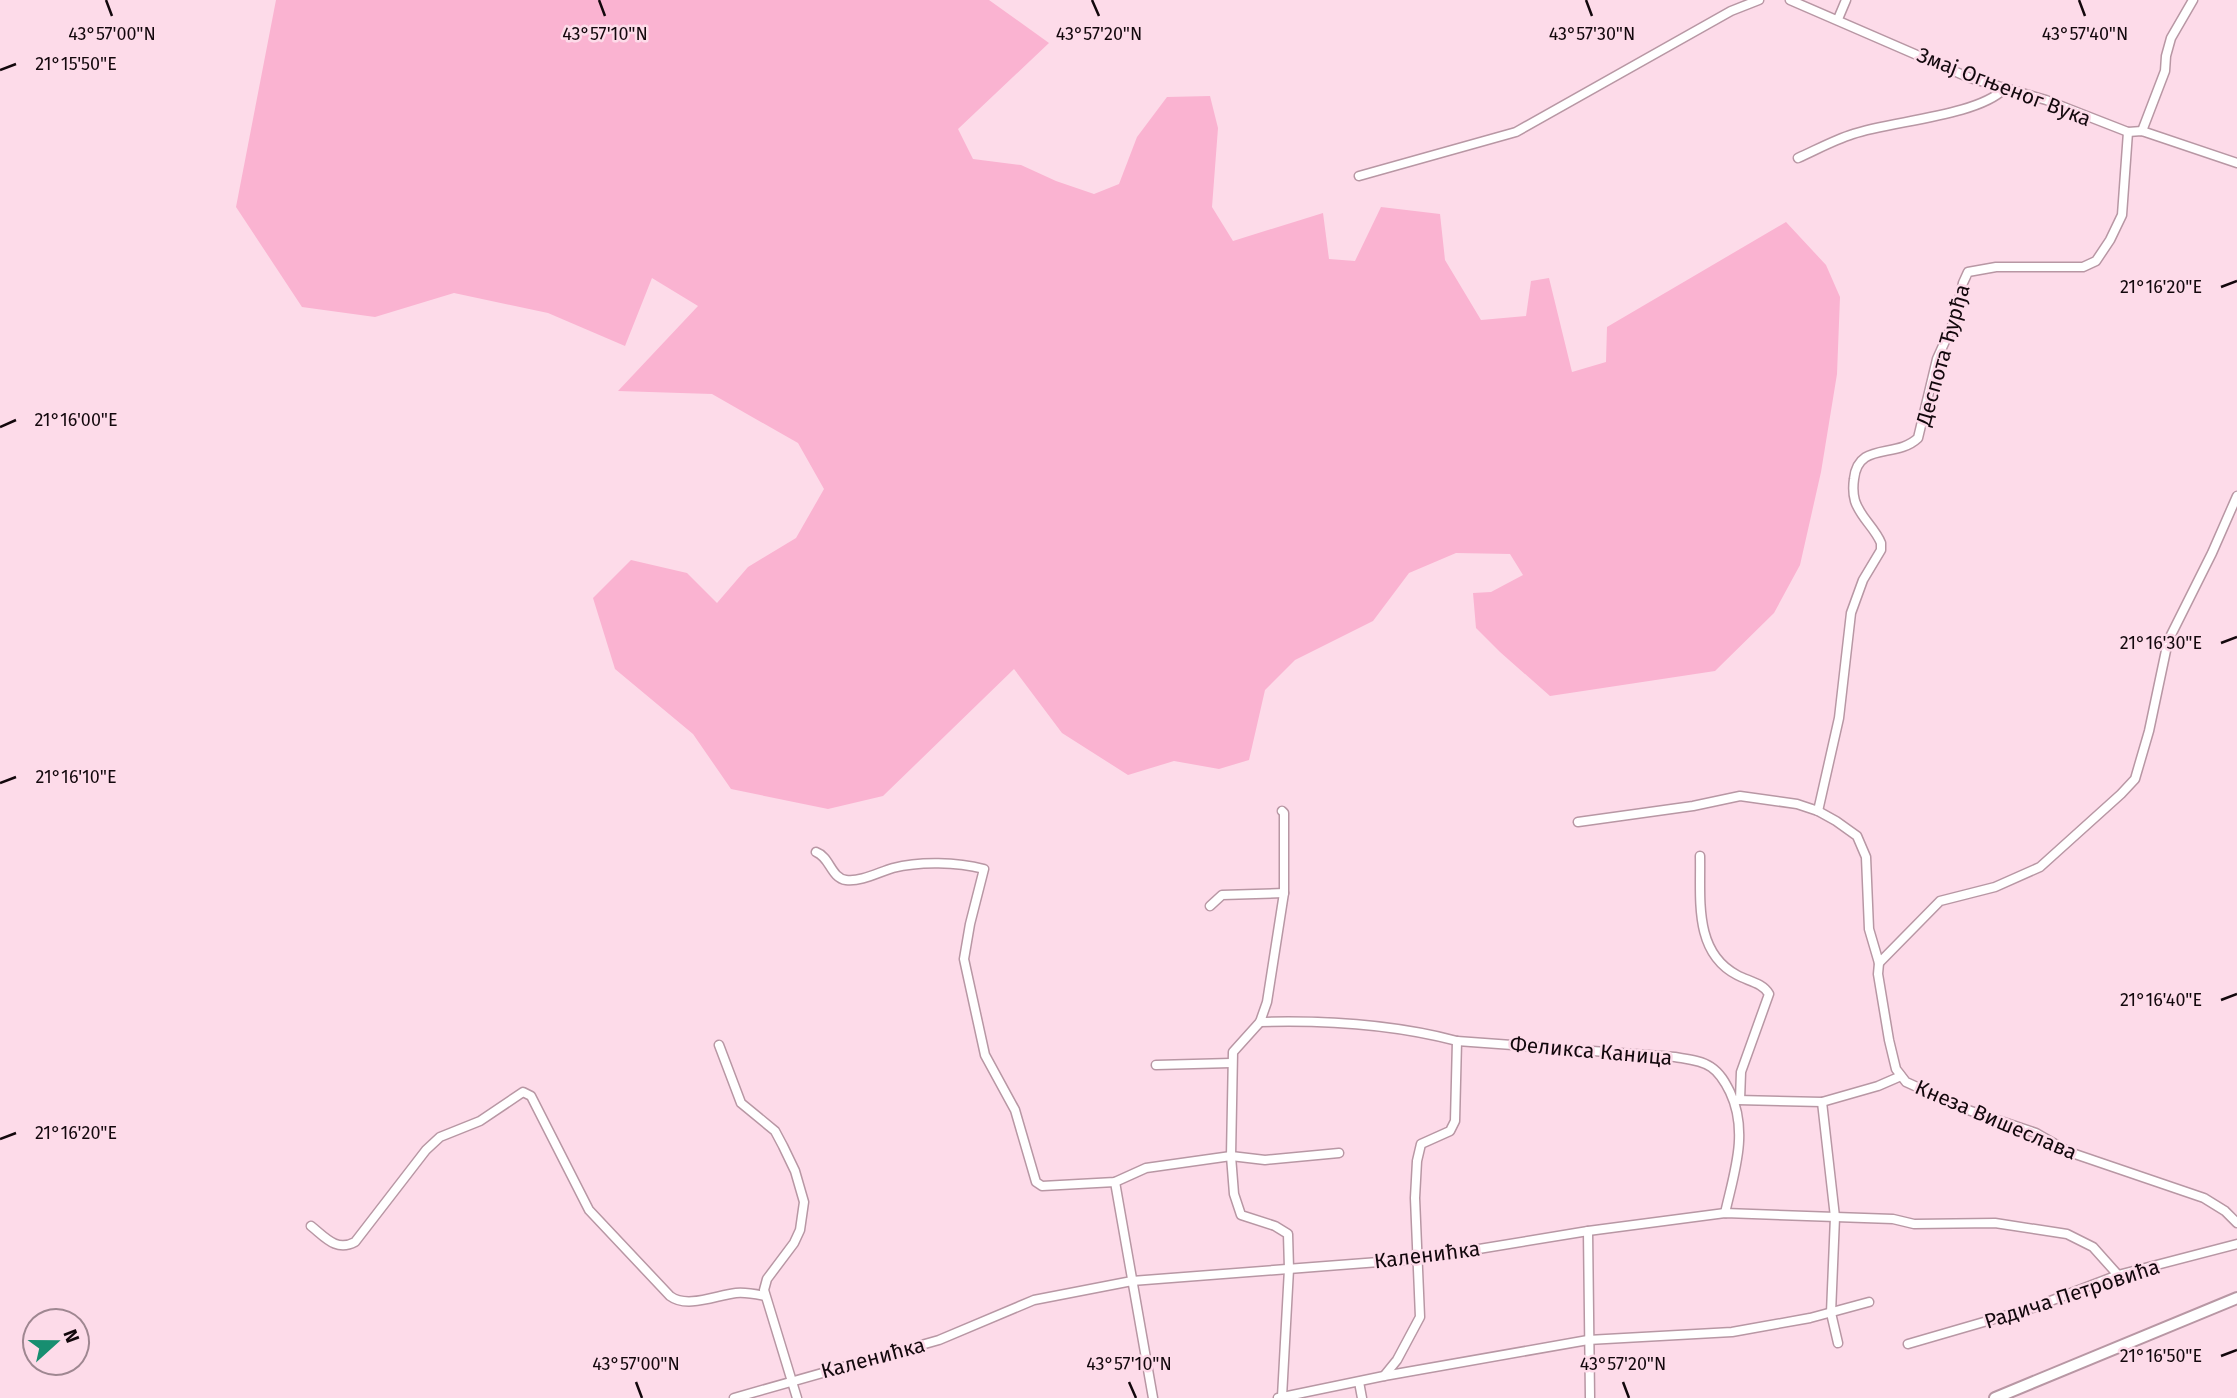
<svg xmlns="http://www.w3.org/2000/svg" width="2237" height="1398" font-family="'Fira Sans',sans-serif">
  <rect width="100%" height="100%" fill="#fddbe9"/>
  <path fill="#fab3d1" d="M276,0H989L1049,43L958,129L973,159L1021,165L1056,181L1094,194L1119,184L1137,137L1167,97L1210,96L1218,128L1212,207L1233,241L1323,213L1329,259L1355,261L1381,207L1440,214L1445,260L1481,320L1526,316L1531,281L1549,278L1572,372L1606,362L1607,327L1786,222L1826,265L1840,297L1837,374L1821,472L1800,565L1774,613L1715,671L1550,696L1500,652L1476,628L1473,593L1491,592L1523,575L1510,554L1456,553L1409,573L1373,621L1295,660L1265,690L1249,760L1219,769L1174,761L1128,775L1062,733L1014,669L883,796L828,809L731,789L693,734L615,669L593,598L631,560L687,573L717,603L748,567L796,538L824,489L798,443L712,394L618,391L698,306L652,278L625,346L548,313L454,293L375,317L302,307L236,207Z"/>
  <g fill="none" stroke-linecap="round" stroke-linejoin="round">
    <g stroke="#b897a4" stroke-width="11">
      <g id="minor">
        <path d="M1790,0L1970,78L2046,100L2128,132L2142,131L2237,163"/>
        <path d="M1838,19L1846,0"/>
        <path d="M2142,131L2165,71L2166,56L2171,38L2193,0"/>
        <path d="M1798,158C1816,150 1834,140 1853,134C1891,121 1977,116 2004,89"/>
        <path d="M1359,176L1516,132L1731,11L1759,0"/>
        <path d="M1282,811L1284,813V893L1267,1002L1260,1022L1233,1052L1231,1156L1234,1194L1241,1215L1275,1226L1288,1234L1289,1269L1282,1397"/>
        <path d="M1818,811L1839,718L1851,613L1863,580L1881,550V543C1875,528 1860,517 1855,501C1853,494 1853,486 1854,479C1858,441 1896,459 1918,438L1937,359L1955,319L1963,283L1968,272L1996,267H2083L2096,261L2110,240L2122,215L2128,132"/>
        <path d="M1578,822L1693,806L1740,796L1797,804L1818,811L1836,821L1857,836L1866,857L1869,929L1879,963L1878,974L1889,1040L1896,1069L1906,1082L1968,1110L2036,1133L2069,1152L2204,1198L2225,1211L2237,1223"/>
        <path d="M816,852C830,857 831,878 846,880C861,882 879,872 893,868C920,861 957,862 984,869L970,924L964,959L985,1055L1015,1110L1036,1182L1042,1186L1115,1182L1146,1168L1231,1156L1265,1160L1339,1153"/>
        <path d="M1700,856C1701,898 1693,952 1737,975C1748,981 1763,983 1769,994L1741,1072L1740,1100"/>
        <path d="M1210,906L1222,895L1284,893"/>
        <path d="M1879,963L1940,901L1995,887L2040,867L2121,794L2135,779L2149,731L2168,641L2212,553L2237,496"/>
        <path d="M1260,1022C1327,1020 1392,1024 1457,1041L1675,1057C1686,1059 1701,1060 1711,1067C1720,1073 1725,1082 1730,1092C1749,1132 1734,1173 1725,1213"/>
        <path d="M719,1045L741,1103L775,1131L783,1146L795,1171L804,1202L800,1230L794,1243L767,1279L764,1290L797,1398"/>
        <path d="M1156,1065L1231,1063"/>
        <path d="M1737,1100L1822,1102L1878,1086L1901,1076"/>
        <path d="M1822,1102L1835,1217L1831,1313L1838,1343"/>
        <path d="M1115,1182L1153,1398"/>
        <path d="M311,1226C325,1237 336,1252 355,1242L426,1150L440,1137L480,1121L523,1092L531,1096L589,1210L670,1296C687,1309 717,1295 736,1293C746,1292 755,1294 765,1296"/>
        <path d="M1588,1231L1590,1398"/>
        <path d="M1908,1344L2032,1308L2118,1275L2237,1244"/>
        <path d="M1384,1376L1397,1360L1420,1317L1415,1198L1417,1161L1421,1144L1450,1131L1455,1121L1457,1041"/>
        <path d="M1359,1382L1362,1398"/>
        <path d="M734,1398L939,1340L1034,1300L1132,1281L1418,1259L1588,1231L1725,1213L1893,1219L1914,1224L1995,1223L2067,1234L2093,1247L2118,1275"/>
        <path d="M1278,1398L1384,1376L1588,1340L1732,1332L1810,1318L1869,1302"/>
      </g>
    </g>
    <g stroke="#b897a4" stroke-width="14">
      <path id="secondary" d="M1995,1398L2237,1298"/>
    </g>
    <use href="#minor" stroke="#fff" stroke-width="8"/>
    <use href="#secondary" stroke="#fff" stroke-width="10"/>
  </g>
  <path fill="none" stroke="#13080d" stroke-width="2.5" d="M106,0L112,16M599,0L605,16M1092,0L1099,16M1586,0L1592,16M2079,0L2085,16M0,70L16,64M2221,287L2237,281M0,427L16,420M2221,643L2237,637M0,783L16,777M2221,1000L2237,994M0,1139L16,1133M2221,1356L2237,1350M636,1382L642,1398M1129,1382L1136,1398M1623,1382L1629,1398"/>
  <g text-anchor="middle" stroke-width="5" stroke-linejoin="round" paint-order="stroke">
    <g font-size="21" fill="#13080d" stroke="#fddbe9">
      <text transform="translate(2004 87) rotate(21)" y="7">Змај Огњеног Вука</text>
      <text transform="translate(1943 355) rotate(-74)" y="7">Деспота Ђурђа</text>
      <text transform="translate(1591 1051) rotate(5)" y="7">Феликса Каница</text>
      <text transform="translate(1996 1120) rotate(23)" y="7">Кнеза Вишеслава</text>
      <text transform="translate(1427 1255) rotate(-7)" y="7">Каленићка</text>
      <text transform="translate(2072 1294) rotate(-18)" y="7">Радича Петровића</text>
      <text transform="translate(873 1358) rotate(-15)" y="7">Каленићка</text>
    </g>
  </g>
  <g font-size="18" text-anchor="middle" fill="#13080d" stroke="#fddbe9" stroke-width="5" stroke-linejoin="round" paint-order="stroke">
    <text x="605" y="40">43°57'10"N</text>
    <text x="1592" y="40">43°57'30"N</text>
    <text x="112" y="40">43°57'00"N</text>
    <text x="1099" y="40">43°57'20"N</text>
    <text x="2085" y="40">43°57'40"N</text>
    <text x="76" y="70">21°15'50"E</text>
    <text x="2161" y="293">21°16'20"E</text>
    <text x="76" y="426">21°16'00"E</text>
    <text x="2161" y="649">21°16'30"E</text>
    <text x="76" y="783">21°16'10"E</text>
    <text x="2161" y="1006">21°16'40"E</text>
    <text x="76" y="1139">21°16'20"E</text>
    <text x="2161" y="1362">21°16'50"E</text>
    <text x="636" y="1370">43°57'00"N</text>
    <text x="1129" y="1370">43°57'10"N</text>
    <text x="1623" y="1370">43°57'20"N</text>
  </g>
  <g transform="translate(56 1342) rotate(69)"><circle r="33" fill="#fddbe9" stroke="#9f8791" stroke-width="2"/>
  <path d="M0-5L12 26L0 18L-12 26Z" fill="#178e70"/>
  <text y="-10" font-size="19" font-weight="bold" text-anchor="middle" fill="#13080d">N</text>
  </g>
</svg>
